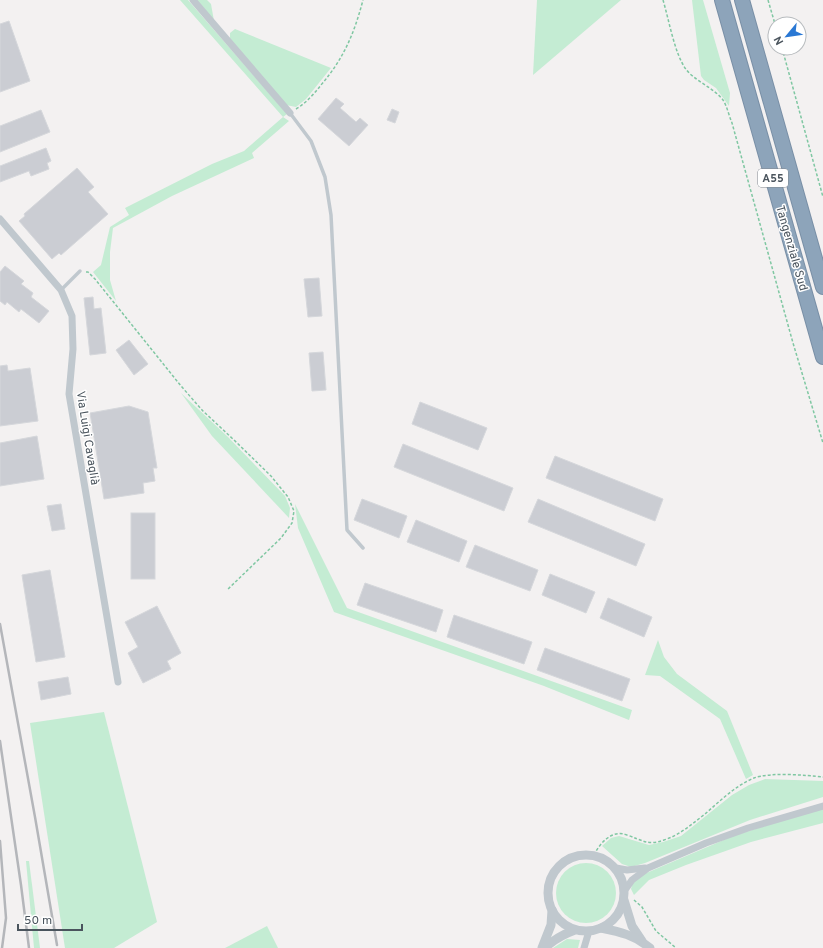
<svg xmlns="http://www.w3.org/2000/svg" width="823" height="948" font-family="Overpass,sans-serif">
  <rect width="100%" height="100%" fill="#f3f1f1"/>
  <g fill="#c4ecd3">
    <path d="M180,0H188L287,114L283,117L289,121L252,153L254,158L172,196L113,228L110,252V280L116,301L93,272L101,265L110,227L129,215L125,208L212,164L244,151L283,117Z"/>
    <path d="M195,0H207L211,4L214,21Z"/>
    <path d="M537,0H621L533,75Z"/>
    <path d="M692,0H703L730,93L729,106L716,88L704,80L701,76Z"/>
    <path d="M235,29L331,68L306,99L296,107L286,105L230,39V33Z"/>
    <path d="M181,393L228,437L285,496L290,508L289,518L212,436Z"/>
    <path d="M295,504L347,608L632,710L629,720L544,686L334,612L298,528Z"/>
    <path d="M658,640L664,657L677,674L727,711L753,775L746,779L720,719L660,676L645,675Z"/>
    <path d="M104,712L157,922L114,948H65L30,723Z"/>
    <path d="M765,779L823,781V797L750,820L645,863L631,867L622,864L602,846L611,838L619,836L649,845L663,842L681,836L732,795L749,785Z"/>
    <path d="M823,808V823L751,842L686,865L649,880L634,895L631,889L633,882L644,874L733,836Z"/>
    <path d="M26,861H29L40,948H34Z"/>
    <circle cx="586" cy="893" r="30"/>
    <path d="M267,926L278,948H225Z"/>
    <path d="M567,939L580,940L578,948H553Z"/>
  </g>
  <g fill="#cbcdd3" stroke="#d5d7db">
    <path d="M9,21L30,81L0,92V24Z"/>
    <path d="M336,98L344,104L340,108L356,122L360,118L368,125L349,146L318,119Z"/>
    <path d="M392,109L399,112L395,123L387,120Z"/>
    <path d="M41,110L50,132L0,152V126Z"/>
    <path d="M46,148L51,161L47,163L49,169L31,176L29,171L0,182V166Z"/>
    <path d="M77,168L94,187L88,192L108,214L61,255L59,253L52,259L19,221L25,216L24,214Z"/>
    <path d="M5,266L24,281L21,284L33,293L31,297L49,311L39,323L21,309L19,312L7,302L5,305L0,301V272Z"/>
    <path d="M319,278L322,316L308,317L304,279Z"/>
    <path d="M93,297L94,309L101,308L106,353L90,355L84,298Z"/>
    <path d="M129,340L148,364L134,375L116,350Z"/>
    <path d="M323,352L326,390L312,391L309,353Z"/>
    <path d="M7,365L8,371L30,368L38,421L0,426V366Z"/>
    <path d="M420,402L487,428L478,450L412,424Z"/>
    <path d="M129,406L148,412L157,468H153L155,481L143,483L144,493L104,499L90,413Z"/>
    <path d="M37,436L44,479L0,486V443Z"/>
    <path d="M403,444L513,488L504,511L394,467Z"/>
    <path d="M555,456L663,499L655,521L546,478Z"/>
    <path d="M362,499L407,516L399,538L354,520Z"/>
    <path d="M538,499L645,544L636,566L528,522Z"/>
    <path d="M61,504L65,529L52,531L47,506Z"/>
    <rect x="131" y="513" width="24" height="66"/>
    <path d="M416,520L467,541L459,562L407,542Z"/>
    <path d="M475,545L538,570L530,591L466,567Z"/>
    <path d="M50,570L65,657L36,662L22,575Z"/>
    <path d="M550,574L595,592L586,613L542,595Z"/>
    <path d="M365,583L443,610L436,632L357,605Z"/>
    <path d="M608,598L652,617L644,637L600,618Z"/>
    <path d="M157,606L181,653L167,661L171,669L143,683L128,653L138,647L125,622Z"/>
    <path d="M454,615L532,642L524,664L447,637Z"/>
    <path d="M545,648L630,679L622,701L537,670Z"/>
    <path d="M68,677L71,694L41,700L38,682Z"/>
  </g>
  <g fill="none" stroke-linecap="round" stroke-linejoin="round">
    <g stroke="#798fa6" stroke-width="16">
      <g id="motorway">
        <path d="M722,0L823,357"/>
        <path d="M742,0L823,287"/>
      </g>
    </g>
    <g stroke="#7fc7a2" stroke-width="1.5" stroke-dasharray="3 2" stroke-linecap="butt">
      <path d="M663,0C669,20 674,51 685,68C694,81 713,87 723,100C727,106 729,116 732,123L793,343L823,443"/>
      <path d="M768,0L775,24"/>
      <path d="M782,48L823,197"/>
      <path d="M296,109C306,103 314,94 321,85C344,58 354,34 363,0"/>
      <path d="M86,272H88L95,279L181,386L203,411L234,440L271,476L288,497L294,511L292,523L281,538L227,590"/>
      <path d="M594,855C600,843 612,829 627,835C642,840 648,846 664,840C680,835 692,824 705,814C720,801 735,786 754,778C770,772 805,775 823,777"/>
      <path d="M634,900L642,907L656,931L676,948"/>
    </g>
    <g stroke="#c0c8ce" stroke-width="3.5">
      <path d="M290,113L311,141L325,177L331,215L347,530L363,548"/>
      <path d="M61,290L80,271"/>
    </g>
    <g stroke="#c0c8ce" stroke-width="7">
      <path d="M193,0L290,113"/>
      <path d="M0,219L61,290L72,316L73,349L69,394L118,682"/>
      <path d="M616,868L627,870L645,868"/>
      <path d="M625,890L632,880L648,868L706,843L748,828L823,806"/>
      <path d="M584,948L589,931"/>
    </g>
    <g stroke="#c0c8ce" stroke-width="9">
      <circle cx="586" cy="893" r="38"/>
      <path d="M624,900L632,926L642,941"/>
      <path d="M601,928C621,932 634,935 650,948"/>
      <path d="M542,948L551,925L552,910"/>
      <path d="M545,948C554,939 564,934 575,930"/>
    </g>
    <use href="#motorway" stroke="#8da4ba" stroke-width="14"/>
    <g stroke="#b4b6ba" stroke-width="2.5">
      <path d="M0,624L35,817L57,945"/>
      <path d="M0,741L21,885L29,948"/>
      <path d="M0,841L6,918L2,948"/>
    </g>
  </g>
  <g text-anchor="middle" stroke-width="3" stroke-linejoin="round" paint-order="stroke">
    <rect fill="#fff" stroke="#80878e" stroke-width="1" x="758" y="169" width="30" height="18" rx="3"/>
    <g font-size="11" font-weight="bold" fill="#4a545d">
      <text x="773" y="182">A55</text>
    </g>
    <g font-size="12" fill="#4a545d" stroke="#fff">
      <text transform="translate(792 248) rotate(74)" y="4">Tangenziale Sud</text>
      <text transform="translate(88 438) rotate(81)" y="4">Via Luigi Cavaglià</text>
    </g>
  </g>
  <g transform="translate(787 36) rotate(241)"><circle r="19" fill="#ffffff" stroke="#b7bbbe"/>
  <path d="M0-3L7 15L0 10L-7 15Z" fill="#2a78d4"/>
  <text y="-6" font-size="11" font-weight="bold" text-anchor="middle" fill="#4a545d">N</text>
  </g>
  <path d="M18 924v6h64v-6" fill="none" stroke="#4a545d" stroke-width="2"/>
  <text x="24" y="924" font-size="12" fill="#4a545d" stroke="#ffffff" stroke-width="3" paint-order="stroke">50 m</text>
</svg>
